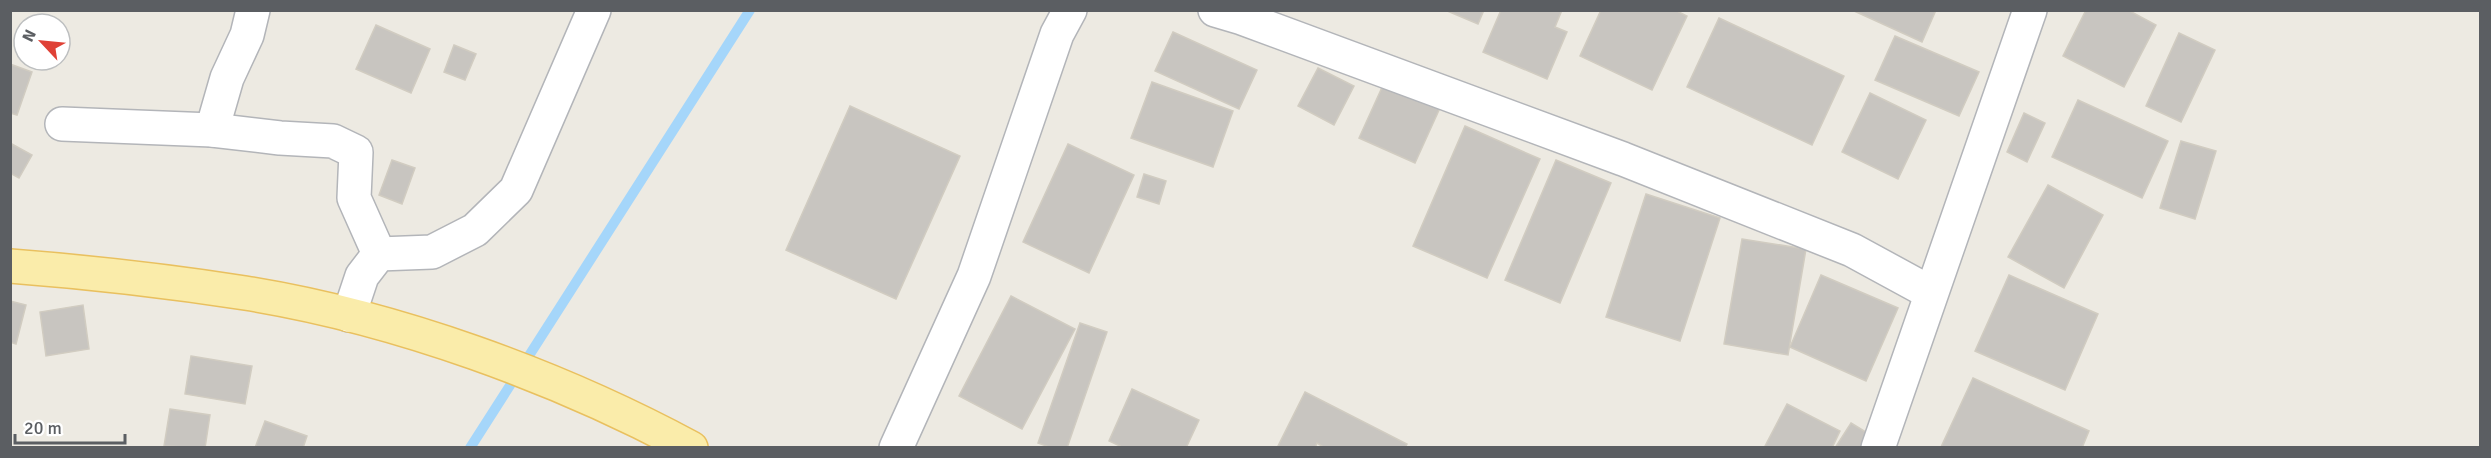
<svg xmlns="http://www.w3.org/2000/svg" width="2491" height="458" font-family="Signika,sans-serif">
  <rect width="100%" height="100%" fill="#edeae2"/>
  <g fill="none" stroke-linecap="round" stroke-linejoin="round">
    <path stroke="#a5d6fa" stroke-width="10" d="M470,448L750,10"/>
  </g>
  <g fill="#c8c5c0" stroke="#d1ccc1" stroke-width="1.5">
    <path d="M1445,10H1484L1478,24Z"/>
    <path d="M1501,10H1562L1555,27L1567,32L1547,79L1483,52Z"/>
    <path d="M1601,10H1675L1687,16L1652,90L1580,56Z"/>
    <path d="M1852,10H1936L1922,42Z"/>
    <path d="M2086,10H2128L2156,25L2124,87L2063,56Z"/>
    <path d="M1719,18L1844,76L1812,145L1687,87Z"/>
    <path d="M376,25L430,49L411,93L356,69Z"/>
    <path d="M1173,32L1257,70L1239,109L1155,71Z"/>
    <path d="M2179,33L2215,50L2181,122L2146,106Z"/>
    <path d="M1895,36L1979,72L1959,116L1875,80Z"/>
    <path d="M454,45L476,54L465,80L444,72Z"/>
    <path d="M10,64L32,72L17,115L10,113Z"/>
    <path d="M1318,68L1354,86L1334,125L1298,106Z"/>
    <path d="M1152,82L1233,111L1213,167L1131,138Z"/>
    <path d="M1384,83L1440,108L1415,163L1359,138Z"/>
    <path d="M1870,93L1926,120L1898,179L1842,152Z"/>
    <path d="M2078,100L2168,141L2142,198L2052,157Z"/>
    <path d="M850,106L960,156L896,299L786,250Z"/>
    <path d="M2024,113L2045,123L2027,162L2007,152Z"/>
    <path d="M1465,126L1540,159L1487,278L1413,246Z"/>
    <path d="M2181,141L2216,151L2195,219L2160,208Z"/>
    <path d="M10,143L32,155L19,178L10,173Z"/>
    <path d="M1068,144L1134,175L1089,273L1023,242Z"/>
    <path d="M392,160L415,168L402,204L379,195Z"/>
    <path d="M1556,160L1611,183L1560,303L1505,280Z"/>
    <path d="M1144,174L1166,181L1159,204L1137,197Z"/>
    <path d="M2048,185L2103,215L2064,288L2008,257Z"/>
    <path d="M1646,194L1720,218L1680,341L1606,317Z"/>
    <path d="M1742,239L1806,249L1788,355L1724,344Z"/>
    <path d="M1821,275L1898,308L1866,381L1790,347Z"/>
    <path d="M2009,275L2098,314L2065,390L1975,351Z"/>
    <path d="M1011,296L1075,329L1022,429L959,396Z"/>
    <path d="M10,301L26,305L16,344L10,342Z"/>
    <path d="M83,305L89,349L46,356L40,312Z"/>
    <path d="M1080,323L1107,332L1067,448H1052L1038,443Z"/>
    <path d="M191,356L252,366L245,404L185,394Z"/>
    <path d="M1973,378L2089,431L2082,448L1941,447Z"/>
    <path d="M1132,389L1199,420L1186,448H1124L1109,441Z"/>
    <path d="M1305,392L1407,444L1405,448H1325L1317,443L1315,448H1277Z"/>
    <path d="M1787,404L1840,431L1832,448H1764Z"/>
    <path d="M170,409L210,415L205,448L164,446Z"/>
    <path d="M265,421L307,436L303,448H255Z"/>
    <path d="M1851,423L1874,437L1867,448H1835Z"/>
  </g>
  <g fill="none" stroke-linecap="round" stroke-linejoin="round">
    <g stroke="#b3b5b9" stroke-width="36">
      <g id="minor">
        <path d="M1215,10L1242,18L1623,159L1852,250L1931,293"/>
        <path d="M62,124L212,130L280,138L333,141L356,152L354,198L379,254"/>
        <path d="M212,130L227,78L247,35L253,10"/>
        <path d="M349,315L362,276L379,254L432,252L475,230L516,190L594,10"/>
        <path d="M896,448L974,276L1057,34L1070,10"/>
        <path d="M1878,448L2030,10"/>
      </g>
    </g>
    <g stroke="#e9c05f" stroke-width="36">
      <path id="major" d="M10,266C88,272 168,281 245,293C395,317 557,376 691,448"/>
    </g>
    <use href="#minor" stroke="#fff" stroke-width="33"/>
    <use href="#major" stroke="#faecaa" stroke-width="33"/>
  </g>
  <rect width="2491" height="458" fill="none" stroke="#5b5e62" stroke-width="24"/>
  <g transform="translate(42 42) rotate(296)"><circle r="28" fill="#ffffff" stroke="#bdbfc0" stroke-width="1.5"/>
  <path d="M0-4.5L10 22L0 15L-10 22Z" fill="#df4136"/>
  <text y="-9" font-size="16" font-weight="bold" text-anchor="middle" fill="#5b5e62">N</text>
  </g>
  <path d="M15 434v9h110v-9" fill="none" stroke="#5b5e62" stroke-width="3"/>
  <text x="24" y="434" font-size="18" fill="#5b5e62" stroke="#ffffff" stroke-width="4.5" paint-order="stroke">20 m</text>
</svg>
